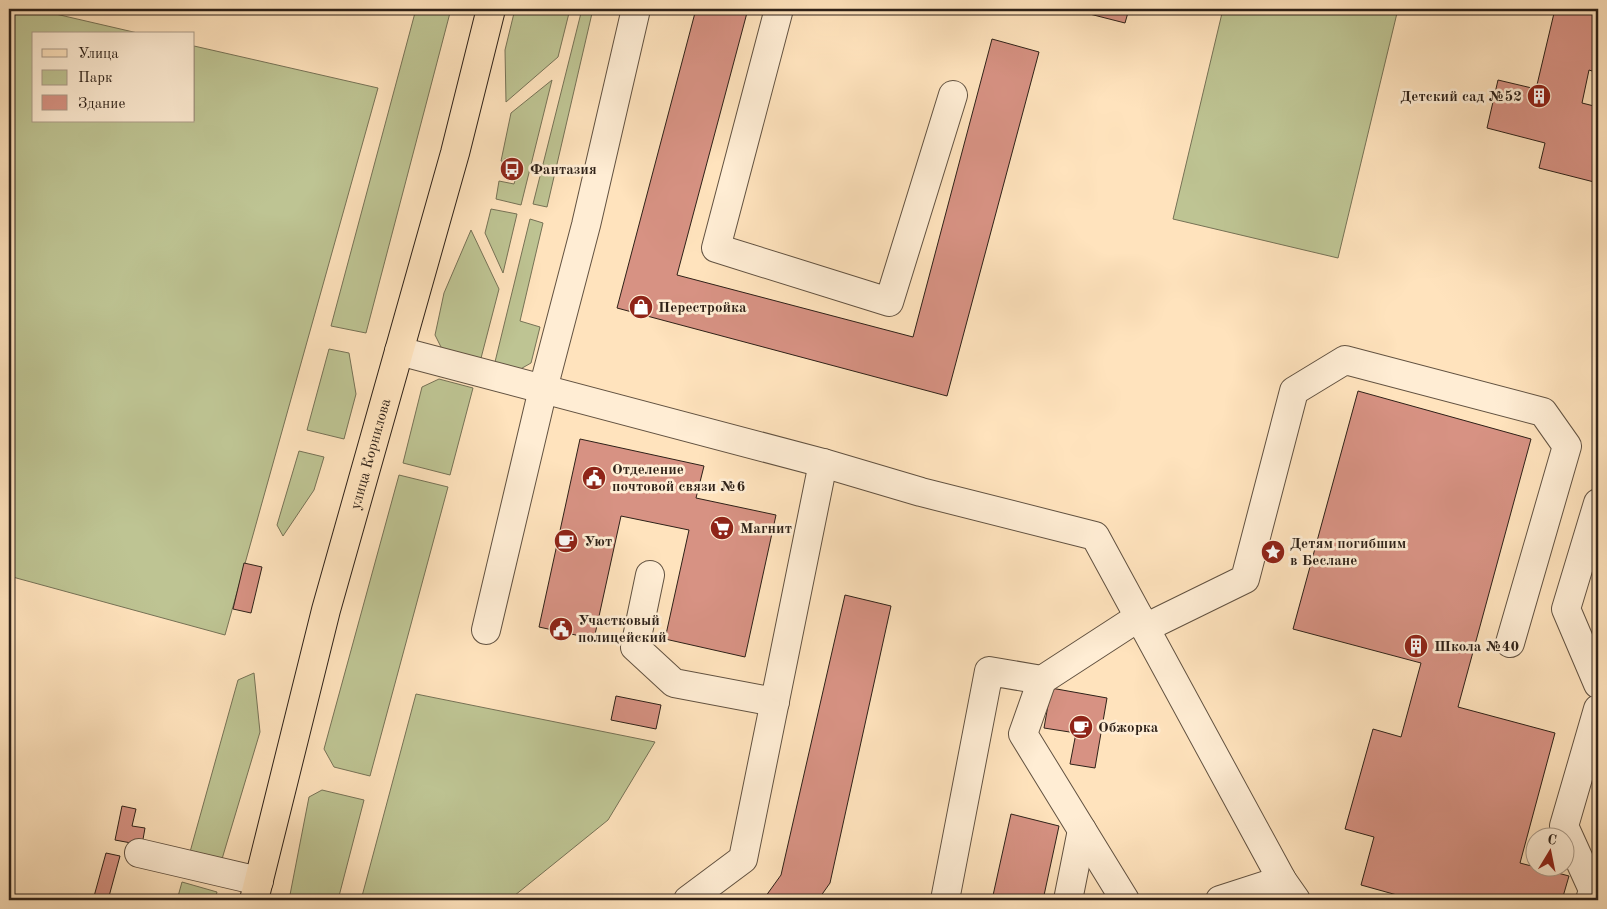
<svg xmlns="http://www.w3.org/2000/svg" width="1607" height="909" font-family="'Old Standard TT',serif">
  <rect width="100%" height="100%" fill="#ffe3bd"/>
  <filter id="stains"><feTurbulence type="fractalNoise" baseFrequency=".004" numOctaves="4"/><feColorMatrix values="0 0 0 0 .2 0 0 0 0 .09 0 0 0 0 .02 0 0 0 .5 -.17"/></filter>
  <radialGradient id="worn" r=".72"><stop offset=".6" stop-color="#630" stop-opacity="0"/><stop offset="1" stop-color="#630" stop-opacity=".3"/></radialGradient>
  <g fill="#bec493" stroke="#767256">
    <path d="M9,9H34L142,34H34V121H194V46L378,88L225,635L9,576Z"/>
    <path d="M416,9H451L366,333L331,326Z"/>
    <path d="M515,9H570L558,57L506,102L505,50Z"/>
    <path d="M582,9H593L547,207L533,204Z"/>
    <path d="M1223,9H1398L1338,258L1173,219Z"/>
    <path d="M552,80L521,205L496,199L499,181L514,184L519,165L501,161L511,113Z"/>
    <path d="M491,209L517,214L503,273L485,233Z"/>
    <path d="M530,219L543,223L520,321L540,327L531,363L517,371L494,366Z"/>
    <path d="M471,230L499,289L480,362L444,353L435,335L444,293Z"/>
    <path d="M329,349L349,353L356,394L344,439L307,430Z"/>
    <path d="M439,379L473,388L450,475L403,463L422,387Z"/>
    <path d="M299,451L324,457L314,490L283,536L277,525Z"/>
    <path d="M399,475L448,487L370,776L334,767L324,749Z"/>
    <path d="M254,673L260,732L222,859L190,852L238,680Z"/>
    <path d="M416,694L655,742L608,820L509,900H361Z"/>
    <path d="M322,790L364,800L338,900H289L309,797Z"/>
    <path d="M182,882L217,892L215,900H177Z"/>
  </g>
  <g fill="#d79283" stroke="#2e2118">
    <path d="M696,9H748L677,275L913,337L992,39L1039,52L947,396L617,308Z"/>
    <path d="M1070,9H1129L1125,23Z"/>
    <path d="M1555,9H1598V73L1589,70L1582,103L1598,107V183L1539,168L1545,143L1487,128L1498,80L1536,89Z"/>
    <path d="M1358,391L1531,439L1458,707L1555,733L1520,863L1569,876L1562,900H1415L1361,885L1374,837L1345,829L1373,729L1401,737L1421,663L1293,629Z"/>
    <path d="M580,439L704,466L696,498L776,515L745,657L665,639L689,530L621,516L594,639L539,627Z"/>
    <path d="M244,563L262,567L251,613L233,609Z"/>
    <path d="M845,595L891,606L830,883L818,900H763L781,875Z"/>
    <path d="M1051,688L1107,698L1095,768L1070,764L1076,733L1044,728Z"/>
    <path d="M616,696L661,705L656,729L611,720Z"/>
    <path d="M122,806L136,809L132,826L145,828L142,845L115,840Z"/>
    <path d="M1011,814L1059,826L1043,900H992Z"/>
    <path d="M106,853L120,856L108,900H93Z"/>
  </g>
  <g fill="none" stroke-linecap="round" stroke-linejoin="round">
    <g stroke="#625241" stroke-width="30">
      <g id="minor">
        <path d="M779,9L716,248L889,302L953,95"/>
        <path d="M399,351L823,463L921,492L1095,536L1282,880L1296,900"/>
        <path d="M1598,503L1566,609L1598,684"/>
        <path d="M650,575L635,647L674,683L775,702"/>
        <path d="M1145,628L1245,579L1294,391L1345,360L1543,412L1567,446L1510,643"/>
        <path d="M486,630L543,389L586,225L636,9"/>
        <path d="M1042,680L1023,734L1125,900"/>
        <path d="M139,853L259,881"/>
        <path d="M688,900L743,859L823,463"/>
        <path d="M945,900L989,671L1042,680L1139,617"/>
        <path d="M1068,900L1082,830"/>
        <path d="M1220,900L1282,880"/>
        <path d="M1590,900L1593,890L1564,826L1598,709"/>
      </g>
    </g>
    <g stroke="#2e2118" stroke-width="30">
      <g id="major">
        <path id="s1" d="M254,900L326,610L455,153L491,9"/>
      </g>
    </g>
    <use href="#minor" stroke="#ffedd4" stroke-width="28"/>
    <use href="#major" stroke="#ffe3bd" stroke-width="28"/>
  </g>
  <defs>
    <g id="building-disc" transform="scale(1.25)"><circle r="9.5" fill="#8f2418" stroke="#ffedd4"/><path d="M-4-6H4V6H1V3H-1V6H-4ZM-2.5-4.3h1.7v1.8h-1.7ZM.8-4.3h1.7v1.8H.8ZM-2.5-1h1.7V.8h-1.7ZM.8-1h1.7V.8H.8Z" fill="#fff"/></g>
    <g id="bus-disc" transform="scale(1.25)"><circle r="9.5" fill="#8f2418" stroke="#ffedd4"/><path d="M-5-6H5V4H4V6H2V4H-2V6H-4V4H-5ZM-3.5-4V0h7V-4ZM-3.5 1.2v1.5H-2V1.2ZM2 1.2v1.5H3.5V1.2Z" fill="#fff"/></g>
    <g id="shop-disc" transform="scale(1.25)"><circle r="9.5" fill="#8f2418" stroke="#ffedd4"/><path d="M-5-2.5h2.3a2.7 3.5 0 0 1 5.4 0H5L5.5 6h-11ZM-1.5-2.5h3a1.5 2.3 0 0 0-3 0Z" fill="#fff"/></g>
    <g id="civic-disc" transform="scale(1.25)"><circle r="9.5" fill="#8f2418" stroke="#ffedd4"/><path d="M-.6-6.5H3V-4.5H.6V-3L4-1V1h2V6H-6V1h2V-1L-.6-3ZM-1.2 2.5V6h2.4V2.5Z" fill="#fff"/></g>
    <g id="supermarket-disc" transform="scale(1.25)"><circle r="9.5" fill="#8f2418" stroke="#ffedd4"/><path d="M-6-5.5h2.5l.6 2H6L4.5 2H-2.5L-4.4-4H-6ZM-1.5 3.2a1.3 1.3 0 1 0 .1 0ZM3 3.2a1.3 1.3 0 1 0 .1 0Z" fill="#fff"/></g>
    <g id="cafe-disc" transform="scale(1.25)"><circle r="9.5" fill="#8f2418" stroke="#ffedd4"/><path d="M-5.5-4.5H6V0H3Q3 3.5 0 3.5H-2.5Q-5.5 3.5-5.5 0ZM3-3.2v2h1.7v-2ZM-6 4.5H4V6H-6Z" fill="#fff"/></g>
    <g id="sight-disc" transform="scale(1.25)"><circle r="9.5" fill="#8f2418" stroke="#ffedd4"/><path d="M0-6L1.8-2.2L6-1.7L2.9 1.2L3.7 5.4L0 3.3L-3.7 5.4L-2.9 1.2L-6-1.7L-1.8-2.2Z" fill="#fff"/></g>
  </defs>
  <g fill-rule="evenodd">
    <use href="#building-disc" x="1539" y="96"/>
    <use href="#bus-disc" x="512" y="169"/>
    <use href="#shop-disc" x="641" y="307"/>
    <use href="#civic-disc" x="594" y="478"/>
    <use href="#supermarket-disc" x="722" y="528"/>
    <use href="#cafe-disc" x="566" y="541"/>
    <use href="#sight-disc" x="1273" y="552"/>
    <use href="#civic-disc" x="561" y="629"/>
    <use href="#building-disc" x="1416" y="646"/>
    <use href="#cafe-disc" x="1081" y="727"/>
  </g>
  <g text-anchor="middle" stroke-width="5" stroke-linejoin="round" paint-order="stroke">
    <g font-size="15" font-weight="bold" fill="#2e2118" stroke="#ffedd4" text-anchor="start">
      <text x="1522" y="101" text-anchor="end">Детский сад №52</text>
      <text x="530" y="174">Фантазия</text>
      <text x="658" y="312">Перестройка</text>
      <text x="612" y="474">Отделение<tspan x="612" dy="17">почтовой связи №6</tspan></text>
      <text x="740" y="533">Магнит</text>
      <text x="584" y="546">Уют</text>
      <text x="1290" y="548">Детям погибшим<tspan x="1290" dy="17">в Беслане</tspan></text>
      <text x="578" y="625">Участковый<tspan x="578" dy="17">полицейский</tspan></text>
      <text x="1434" y="651">Школа №40</text>
      <text x="1098" y="732">Обжорка</text>
    </g>
    <g font-size="15" fill="#2e2118" stroke="#ffedd4">
      <text dy="5" stroke="none"><textPath href="#s1" startOffset="461">улица Корнилова</textPath></text>
    </g>
  </g>
  <rect width="1607" height="909" fill="none" stroke="#ffe3bd" stroke-width="30"/>
  <rect x="10" y="10" width="1587" height="889" fill="none" stroke="#2e2118" stroke-width="2.5"/>
  <rect x="15" y="15" width="1577" height="879" fill="none" stroke="#2e2118"/>
  <rect x="32" y="32" width="162" height="90" fill="#ffedd4" stroke="#ab9b89"/>
  <rect x="42" y="49" width="25" height="8" fill="#ffe3bd" stroke="#ab9b89"/>
  <text x="78" y="58" font-size="15" fill="#2e2118">Улица</text>
  <rect x="42" y="70" width="25" height="15" fill="#bec493" stroke="#ab9b89"/>
  <text x="78" y="82" font-size="15" fill="#2e2118">Парк</text>
  <rect x="42" y="95" width="25" height="15" fill="#d79283" stroke="#ab9b89"/>
  <text x="78" y="108" font-size="15" fill="#2e2118">Здание</text>
  <g transform="translate(1550 852) rotate(10)"><circle r="24" fill="#ffedd4" stroke="#ab9b89"/>
  <path d="M0-4L9 19L0 12L-9 19Z" fill="#8f2418"/>
  <text y="-8" font-size="14" font-weight="bold" text-anchor="middle" fill="#2e2118">С</text>
  </g>
  <rect width="100%" height="100%" filter="url(#stains)"/>
  <rect width="100%" height="100%" fill="url(#worn)"/>
</svg>
